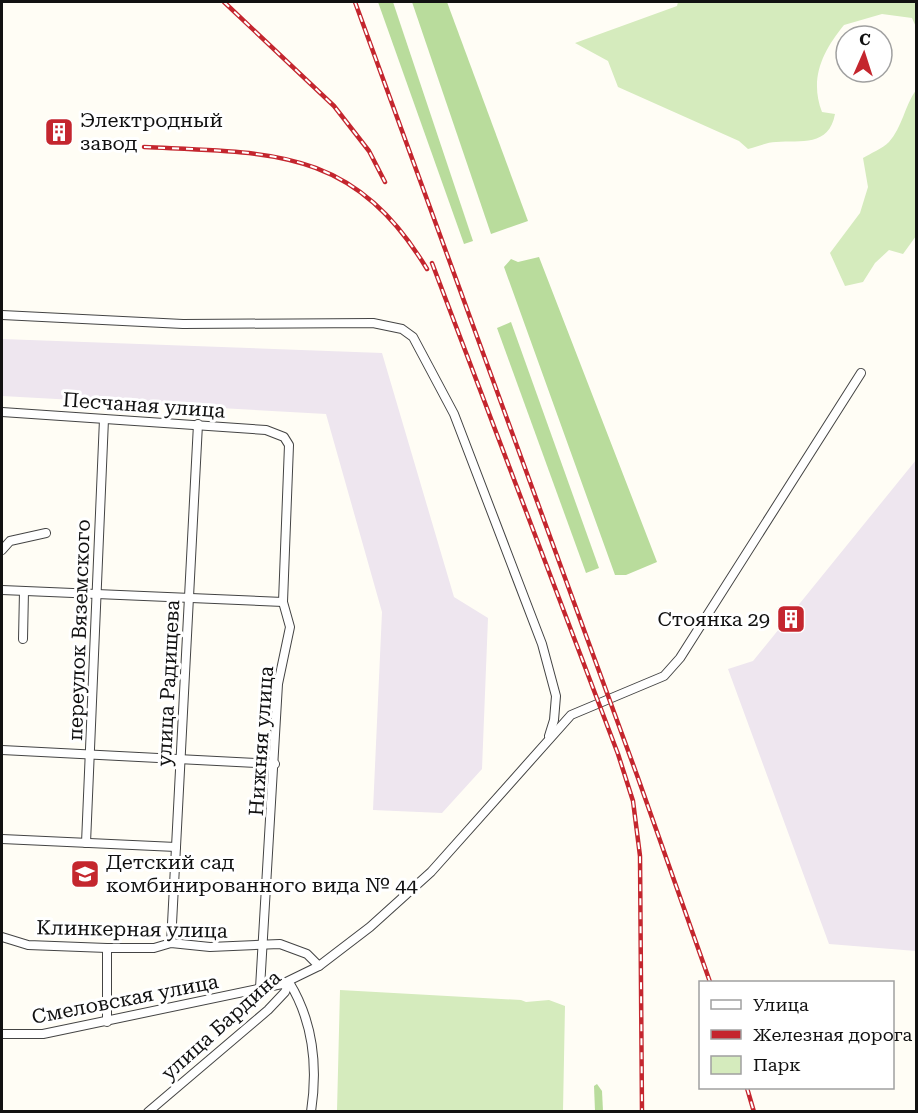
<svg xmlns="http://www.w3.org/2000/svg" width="918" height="1113" font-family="'Roboto Serif',serif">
  <rect width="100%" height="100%" fill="#fffdf5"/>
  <g fill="#eee6ef">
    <path d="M2,339L382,353L454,597L488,618L482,769L442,813L373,810L382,612L326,414L2,396Z"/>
    <path d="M916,460V951L829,944L728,669L753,661Z"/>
  </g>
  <g fill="#d5ebbd">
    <path d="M678,2H916V27L912,18L882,14L844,25C823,51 809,78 822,112L835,114C829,147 801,140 776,142C767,142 757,147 748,149L739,141L618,87L608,61L575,43L677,6Z"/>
    <path d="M916,90V236L903,254L889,250L875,263L863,282L845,286L830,253L860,213L868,187L863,158C871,153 882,149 889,142C902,128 905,105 916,90Z"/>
    <path d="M340,990L521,1000L526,1002L549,1000L565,1006L563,1111H337Z"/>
  </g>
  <g fill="#b9dc9c">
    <path d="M378,2H393L473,241L464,244Z"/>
    <path d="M412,2H447L528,221L491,234Z"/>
    <path d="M539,257L657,562L626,575H615L504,267L511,259L518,262Z"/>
    <path d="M511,322L599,568L586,573L497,328Z"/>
    <path d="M597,1084L602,1091L603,1111H595L594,1086Z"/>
  </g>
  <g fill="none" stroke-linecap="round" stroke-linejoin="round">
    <g stroke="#444" stroke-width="10">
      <g id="street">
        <path d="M2,315L183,324L373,323L402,329L413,337L454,414L542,644L556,696L554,720L549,736"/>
        <path d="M2,412L266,430L284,437L289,445L283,602L290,627L278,684L260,988"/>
        <path d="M2,550L10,541L46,533"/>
        <path d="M2,590L283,602"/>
        <path d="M23,639L24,591"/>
        <path d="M2,750L275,764"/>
        <path d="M2,839L176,847"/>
        <path d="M86,843L104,419"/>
        <path d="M2,937L28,945L107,948H154L171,943L210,947L280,944L307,954L319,966"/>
        <path d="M171,943L198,424"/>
        <path d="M289,982C313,1021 318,1066 311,1112"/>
        <path d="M107,1022V948"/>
        <path d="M2,1034H43L282,984L319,966L370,927L431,872L571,715L664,676L680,658L861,373"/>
        <path d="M148,1112L268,1010L285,992L289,982"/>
      </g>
    </g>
    <use href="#street" stroke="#fff" stroke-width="8"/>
    <g stroke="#c4262e" stroke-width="4.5">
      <g id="rail">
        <path d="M224,2L334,106L369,151L385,182"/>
        <path d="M355,2L638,778L710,982"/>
        <path d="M144,147C272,153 353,147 427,269"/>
        <path d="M432,263L618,754L633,801L640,856L642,1112"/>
        <path d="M747,1088L754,1112"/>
      </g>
    </g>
    <use href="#rail" stroke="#fff" stroke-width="2" stroke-dasharray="7" stroke-linecap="butt"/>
  </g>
  <defs>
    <g id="building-square" transform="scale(1.5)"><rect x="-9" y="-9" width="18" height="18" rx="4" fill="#c4262e" stroke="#fff"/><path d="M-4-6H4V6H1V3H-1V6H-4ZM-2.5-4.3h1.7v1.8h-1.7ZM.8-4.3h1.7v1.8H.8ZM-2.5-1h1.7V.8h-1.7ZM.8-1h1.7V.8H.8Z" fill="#fff"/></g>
    <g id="school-square" transform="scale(1.5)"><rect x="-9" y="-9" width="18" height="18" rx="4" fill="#c4262e" stroke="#fff"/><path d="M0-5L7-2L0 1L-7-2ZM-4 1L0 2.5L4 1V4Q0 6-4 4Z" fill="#fff"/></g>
  </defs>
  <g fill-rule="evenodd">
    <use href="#building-square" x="59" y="132"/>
    <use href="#building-square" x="791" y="619"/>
    <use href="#school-square" x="85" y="874"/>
  </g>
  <g text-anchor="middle" stroke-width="6" stroke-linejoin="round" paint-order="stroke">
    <g font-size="20" fill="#111" stroke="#fff" text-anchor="start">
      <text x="80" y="127">Электродный<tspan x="80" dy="23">завод</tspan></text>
      <text x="770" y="626" text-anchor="end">Стоянка 29</text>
      <text x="106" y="869">Детский сад<tspan x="106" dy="23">комбинированного вида № 44</tspan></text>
    </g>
    <g font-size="20" fill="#111" stroke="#fff">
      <text transform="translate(144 405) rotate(4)" y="7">Песчаная улица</text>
      <text transform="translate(79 630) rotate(-88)" y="7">переулок Вяземского</text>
      <text transform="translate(168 683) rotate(-87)" y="7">улица Радищева</text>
      <text transform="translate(261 741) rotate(-86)" y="7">Нижняя улица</text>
      <text transform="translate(132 929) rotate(1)" y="7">Клинкерная улица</text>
      <text transform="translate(125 999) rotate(-11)" y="7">Смеловская улица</text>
      <text transform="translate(221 1025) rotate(-42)" y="7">улица Бардина</text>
    </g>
  </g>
  <rect width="918" height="1113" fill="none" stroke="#111111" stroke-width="6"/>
  <rect x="699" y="981" width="195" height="108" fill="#ffffff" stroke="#a0a0a0" stroke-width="1.5"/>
  <rect x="711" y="1000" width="30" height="9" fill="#ffffff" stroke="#a0a0a0" stroke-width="1.5"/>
  <text x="753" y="1011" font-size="18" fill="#111111">Улица</text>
  <rect x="711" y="1030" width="30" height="9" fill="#c4262e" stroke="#a0a0a0" stroke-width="1.5"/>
  <text x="753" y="1041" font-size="18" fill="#111111">Железная дорога</text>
  <rect x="711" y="1056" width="30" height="18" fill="#d5ebbd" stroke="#a0a0a0" stroke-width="1.5"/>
  <text x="753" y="1071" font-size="18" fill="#111111">Парк</text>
  <g transform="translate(864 54) rotate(3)"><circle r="28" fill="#ffffff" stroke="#a0a0a0" stroke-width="1.5"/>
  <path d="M0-4.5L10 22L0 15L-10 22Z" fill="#c4262e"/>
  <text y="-9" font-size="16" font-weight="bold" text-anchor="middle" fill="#111111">С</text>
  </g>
</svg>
